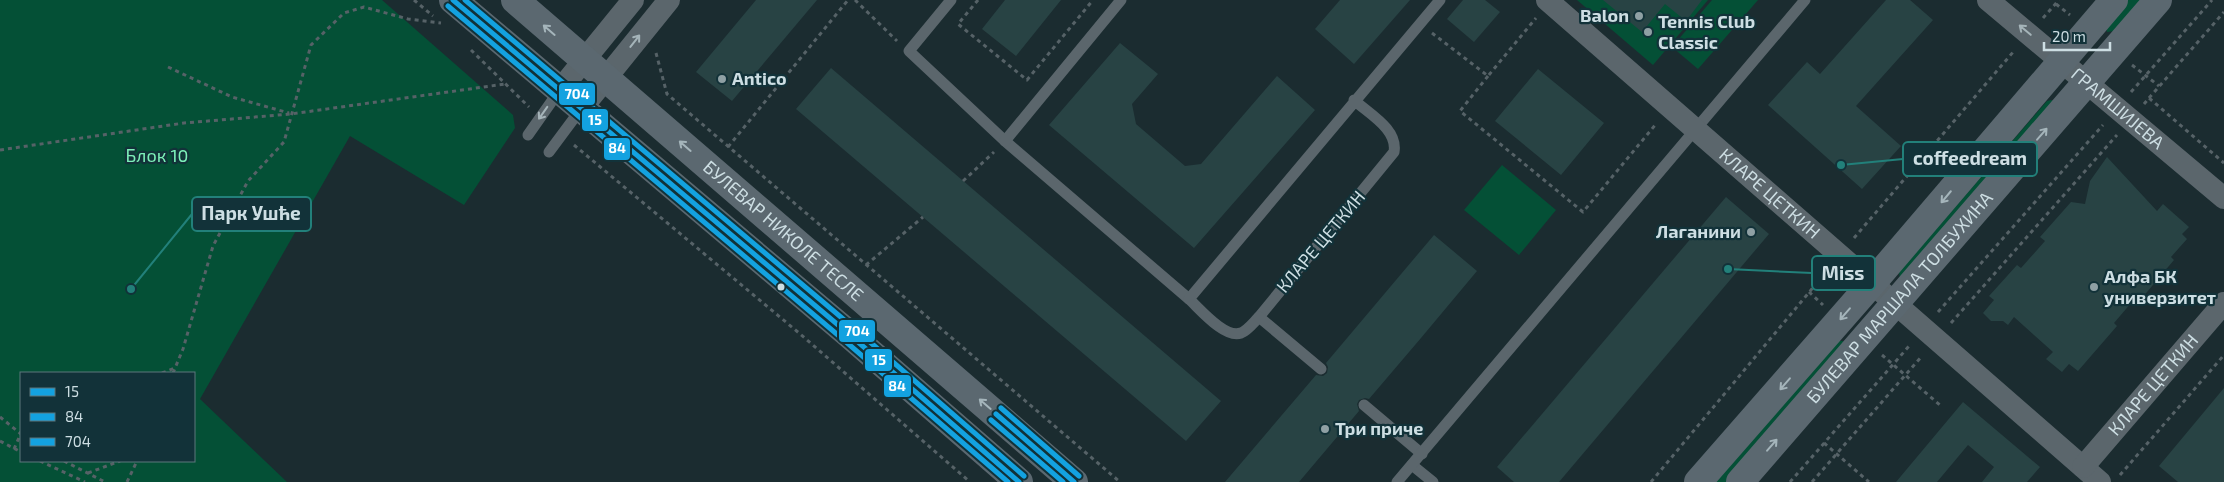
<svg xmlns="http://www.w3.org/2000/svg" width="2224" height="482" font-family="'Exo 2',sans-serif">
  <rect width="100%" height="100%" fill="#1b2c30"/>
  <g fill="#045036" fill-rule="evenodd">
    <path d="M0,0H382L513,115L515,128L464,205L350,136L200,399L287,482H0ZM21,373H194V461H21Z"/>
    <path d="M1577,0H1708L1653,65Z"/>
    <path d="M1712,0H1758L1698,69L1672,47Z"/>
    <path d="M2128,0H2142L2115,31L2107,32L2106,25Z"/>
    <path d="M2051,100L2054,101L1900,279L1899,272L2047,101Z"/>
    <path d="M1502,165L1556,210L1519,255L1464,210Z"/>
    <path d="M1839,341H1843L1844,345L1727,482H1716Z"/>
  </g>
  <g fill="#284344">
    <path d="M756,0H817L732,101L696,72Z"/>
    <path d="M1005,0H1061L1016,56L982,29Z"/>
    <path d="M1340,0H1410L1354,64L1315,29Z"/>
    <path d="M1463,0H1485L1500,12L1474,42L1447,19Z"/>
    <path d="M1603,0H1702L1686,21L1665,4L1642,32Z"/>
    <path d="M1886,0H1910L1933,20L1856,106L1901,146L1862,189L1768,105L1807,62L1820,74Z"/>
    <path d="M1120,43L1158,74L1132,104L1136,124L1185,166L1201,164L1277,76L1315,110L1194,248L1049,125Z"/>
    <path d="M831,68L1221,401L1186,441L796,109Z"/>
    <path d="M1538,69L1604,123L1561,175L1495,121Z"/>
    <path d="M2107,157L2157,211L2163,204L2189,227L2182,234L2187,239L2171,257L2174,260L2142,298L2138,295L2114,323L2117,326L2078,371L2069,364L2062,372L2046,359L2053,352L2014,317L2008,325L2003,321H1991L1983,313L1994,300L1989,296L2017,265L2021,268L2045,241L2040,237L2071,202L2085,204L2090,181Z"/>
    <path d="M1726,197L1769,234L1559,482H1514L1497,467Z"/>
    <path d="M1434,235L1477,271L1421,338L1369,399L1365,398L1359,400L1357,404L1359,411L1299,482H1225L1316,375L1323,376L1327,373L1328,367L1326,363Z"/>
    <path d="M2224,388V482H2178L2159,466Z"/>
    <path d="M1963,402L2040,467L2027,482H1982L1994,467L1968,445L1937,482H1896Z"/>
  </g>
  <g fill="none" stroke-linecap="round" stroke-linejoin="round">
    <g stroke="#566267" stroke-width="3" stroke-dasharray="4 4" stroke-linecap="butt">
      <path d="M414,0L433,16"/>
      <path d="M855,0L897,41"/>
      <path d="M978,0L958,24L1027,80L1093,0"/>
      <path d="M2056,4L2070,15"/>
      <path d="M2043,18L2059,0"/>
      <path d="M1432,33L1488,76L1536,18"/>
      <path d="M471,50L529,107"/>
      <path d="M656,53L667,94L1120,482"/>
      <path d="M2132,65L2159,86"/>
      <path d="M168,67L232,97L289,113"/>
      <path d="M1488,76L1460,111L1583,212L1656,124"/>
      <path d="M2131,92L2212,0"/>
      <path d="M2149,98L2224,12"/>
      <path d="M2144,104L2149,98L2224,163"/>
      <path d="M574,145L799,333L970,482"/>
      <path d="M728,147L848,0"/>
      <path d="M0,150L184,123L291,114L505,84"/>
      <path d="M963,181L994,152"/>
      <path d="M1854,238L2014,51"/>
      <path d="M866,265L923,217"/>
      <path d="M1809,292L1823,305"/>
      <path d="M1938,312L2103,125"/>
      <path d="M1951,323L2117,135"/>
      <path d="M1882,355L1941,406"/>
      <path d="M162,373L175,368"/>
      <path d="M173,373L183,349L213,246L248,181L284,142L311,45L344,13L364,7L408,19L441,23"/>
      <path d="M0,417L21,434"/>
      <path d="M0,441L21,452"/>
      <path d="M1824,443L1869,482"/>
      <path d="M14,449L21,433"/>
      <path d="M40,461L85,482"/>
      <path d="M64,461L105,482"/>
      <path d="M88,473L120,461"/>
      <path d="M2120,475L2224,355"/>
      <path d="M127,482L137,461"/>
      <path d="M1651,482L1826,272"/>
      <path d="M1790,482L1910,345"/>
      <path d="M1812,482L1922,356"/>
    </g>
    <g stroke="#5b666c" stroke-width="11">
      <path d="M951,0L909,51L1005,141L1189,299"/>
      <path d="M1354,100C1369,114 1398,129 1394,152L1259,317C1253,323 1248,330 1241,333C1225,339 1200,309 1189,299L1440,0"/>
      <path d="M528,135L559,91"/>
      <path d="M1005,141L1121,0"/>
      <path d="M549,152L581,109"/>
      <path d="M1259,317L1321,369"/>
      <path d="M1364,405L1422,454"/>
      <path d="M1412,465L1433,482"/>
      <path d="M1397,482L1805,0"/>
    </g>
    <g stroke="#5b666c" stroke-width="22">
      <path id="s1" d="M1547,0L2100,482"/>
      <path id="s2" d="M1988,0L2224,198"/>
      <path d="M559,91L633,0"/>
      <path d="M581,109L669,0"/>
      <path id="s3" d="M2083,467L2224,303"/>
    </g>
    <g stroke="#5b6870" stroke-width="28">
      <path d="M453,0L850,335L1019,482"/>
      <path id="s4" d="M515,0L1074,482"/>
      <path d="M1698,482L1873,282L2114,0"/>
      <path id="s5" d="M1740,482L2158,0"/>
    </g>
    <g stroke="#123239" stroke-width="9">
      <g id="bus-1">
        <path d="M453,0L850,335L1019,482"/>
        <path d="M996,414L1074,482"/>
      </g>
    </g>
    <g stroke="#123239" stroke-width="9">
      <g id="bus-2">
        <path d="M448,6L845,341L1008,482"/>
        <path d="M991,420L1063,482"/>
      </g>
    </g>
    <g stroke="#123239" stroke-width="9">
      <g id="bus-3">
        <path d="M465,0L855,329L1024,476"/>
        <path d="M1001,408L1079,476"/>
      </g>
    </g>
    <use href="#bus-1" stroke="#13a2e0" stroke-width="5"/>
    <use href="#bus-2" stroke="#13a2e0" stroke-width="5"/>
    <use href="#bus-3" stroke="#13a2e0" stroke-width="5"/>
  </g>
  <defs><path id="oneway-shaft" d="M-6 0H5M1.5-3L5.5 0L1.5 3" fill="none" stroke-width="1.6" stroke-linecap="round" stroke-linejoin="round" transform="scale(1.25)"/></defs>
  <g stroke="#a5b5bb">
    <use href="#oneway-shaft" transform="translate(549 30) rotate(-139)"/>
    <use href="#oneway-shaft" transform="translate(2042 134) rotate(-49)"/>
    <use href="#oneway-shaft" transform="translate(685 146) rotate(-139)"/>
    <use href="#oneway-shaft" transform="translate(1946 197) rotate(130)"/>
    <use href="#oneway-shaft" transform="translate(1845 314) rotate(131)"/>
    <use href="#oneway-shaft" transform="translate(1785 384) rotate(131)"/>
    <use href="#oneway-shaft" transform="translate(985 404) rotate(-139)"/>
    <use href="#oneway-shaft" transform="translate(1772 445) rotate(-49)"/>
  </g>
  <g stroke="#a5b4b9">
    <use href="#oneway-shaft" transform="translate(2025 30) rotate(-140)"/>
    <use href="#oneway-shaft" transform="translate(635 41) rotate(-52)"/>
    <use href="#oneway-shaft" transform="translate(543 113) rotate(125)"/>
  </g>
  <g fill="#8fa0a4" stroke="#123239" stroke-width="2">
    <circle cx="1639" cy="16" r="5"/>
    <circle cx="1648" cy="32" r="5"/>
    <circle cx="722" cy="79" r="5"/>
    <circle cx="1751" cy="232" r="5"/>
    <circle cx="2094" cy="287" r="5"/>
    <circle cx="1325" cy="429" r="5"/>
  </g>
  <circle fill="#cddee3" stroke="#123239" stroke-width="2" cx="781" cy="287" r="4.5"/>
  <g text-anchor="middle" stroke-width="4.5" stroke-linejoin="round" paint-order="stroke">
    <g font-size="18" font-weight="bold" fill="#cddee3" stroke="#123239" text-anchor="start">
      <text x="1629" y="22" text-anchor="end">Balon</text>
      <text x="1658" y="28">Tennis Club<tspan x="1658" dy="21">Classic</tspan></text>
      <text x="732" y="85">Antico</text>
      <text x="1741" y="238" text-anchor="end">Лаганини</text>
      <text x="2104" y="283">Алфа БК<tspan x="2104" dy="21">универзитет</tspan></text>
      <text x="1335" y="435">Три приче</text>
    </g>
    <g font-size="18" fill="#cddee3" stroke="#123239">
      <text dy="6" stroke="none"><textPath href="#s2" startOffset="169">ГРАМШИЈЕВА</textPath></text>
      <text dy="6" stroke="none"><textPath href="#s1" startOffset="295">КЛАРЕ ЦЕТКИН</textPath></text>
      <text dy="6" stroke="none"><textPath href="#s4" startOffset="354">БУЛЕВАР НИКОЛЕ ТЕСЛЕ</textPath></text>
      <text transform="translate(1321 242) rotate(-50)" y="6">КЛАРЕ ЦЕТКИН</text>
      <text dy="6" stroke="none"><textPath href="#s5" startOffset="244">БУЛЕВАР МАРШАЛА ТОЛБУХИНА</textPath></text>
      <text dy="6" stroke="none"><textPath href="#s3" startOffset="108">КЛАРЕ ЦЕТКИН</textPath></text>
    </g>
    <g font-size="18" fill="#7df0b9" stroke="#123239">
      <text x="157" y="162">Блок 10</text>
    </g>
  </g>
  <path fill="none" stroke="#22807a" stroke-width="2" d="M1841 165L1903 159M131 289L192 214M1728 269L1812 273"/>
  <g fill="#22807a" stroke="#123239" stroke-width="2">
    <circle cx="1841" cy="165" r="5"/>
    <circle cx="131" cy="289" r="5"/>
    <circle cx="1728" cy="269" r="5"/>
  </g>
  <g fill="#123239" stroke="#22807a" stroke-width="2">
    <rect x="1903" y="142" width="134" height="34" rx="5"/>
    <rect x="192" y="197" width="119" height="34" rx="5"/>
    <rect x="1812" y="256" width="63" height="34" rx="5"/>
  </g>
  <g font-size="19" text-anchor="middle" font-weight="bold" fill="#cddee3">
    <text x="1970" y="165">coffeedream</text>
    <text x="251" y="220">Парк Ушће</text>
    <text x="1843" y="280">Miss</text>
  </g>
  <g stroke="#123239" stroke-width="2">
    <rect x="558" y="82" width="38" height="24" rx="5" fill="#13a2e0"/>
    <rect x="581" y="108" width="28" height="24" rx="5" fill="#13a2e0"/>
    <rect x="603" y="137" width="28" height="24" rx="5" fill="#13a2e0"/>
    <rect x="838" y="319" width="38" height="24" rx="5" fill="#13a2e0"/>
    <rect x="864" y="348" width="29" height="24" rx="5" fill="#13a2e0"/>
    <rect x="883" y="374" width="29" height="24" rx="5" fill="#13a2e0"/>
  </g>
  <g font-size="14" text-anchor="middle" font-weight="bold" fill="#fff">
    <text x="577" y="99">704</text>
    <text x="595" y="125">15</text>
    <text x="617" y="153">84</text>
    <text x="857" y="336">704</text>
    <text x="879" y="365">15</text>
    <text x="897" y="391">84</text>
  </g>
  <rect x="20" y="372" width="175" height="90" fill="#123239" stroke="#5d777d"/>
  <rect x="30" y="388" width="25" height="8" fill="#13a2e0" stroke="#5d777d"/>
  <text x="65" y="397" font-size="15" fill="#cddee3">15</text>
  <rect x="30" y="413" width="25" height="8" fill="#13a2e0" stroke="#5d777d"/>
  <text x="65" y="422" font-size="15" fill="#cddee3">84</text>
  <rect x="30" y="438" width="25" height="8" fill="#13a2e0" stroke="#5d777d"/>
  <text x="65" y="447" font-size="15" fill="#cddee3">704</text>
  <path d="M2044 42v8h66v-8" fill="none" stroke="#cddee3" stroke-width="2.5"/>
  <text x="2052" y="42" font-size="15" fill="#cddee3" stroke="#123239" stroke-width="4" paint-order="stroke">20 m</text>
</svg>
